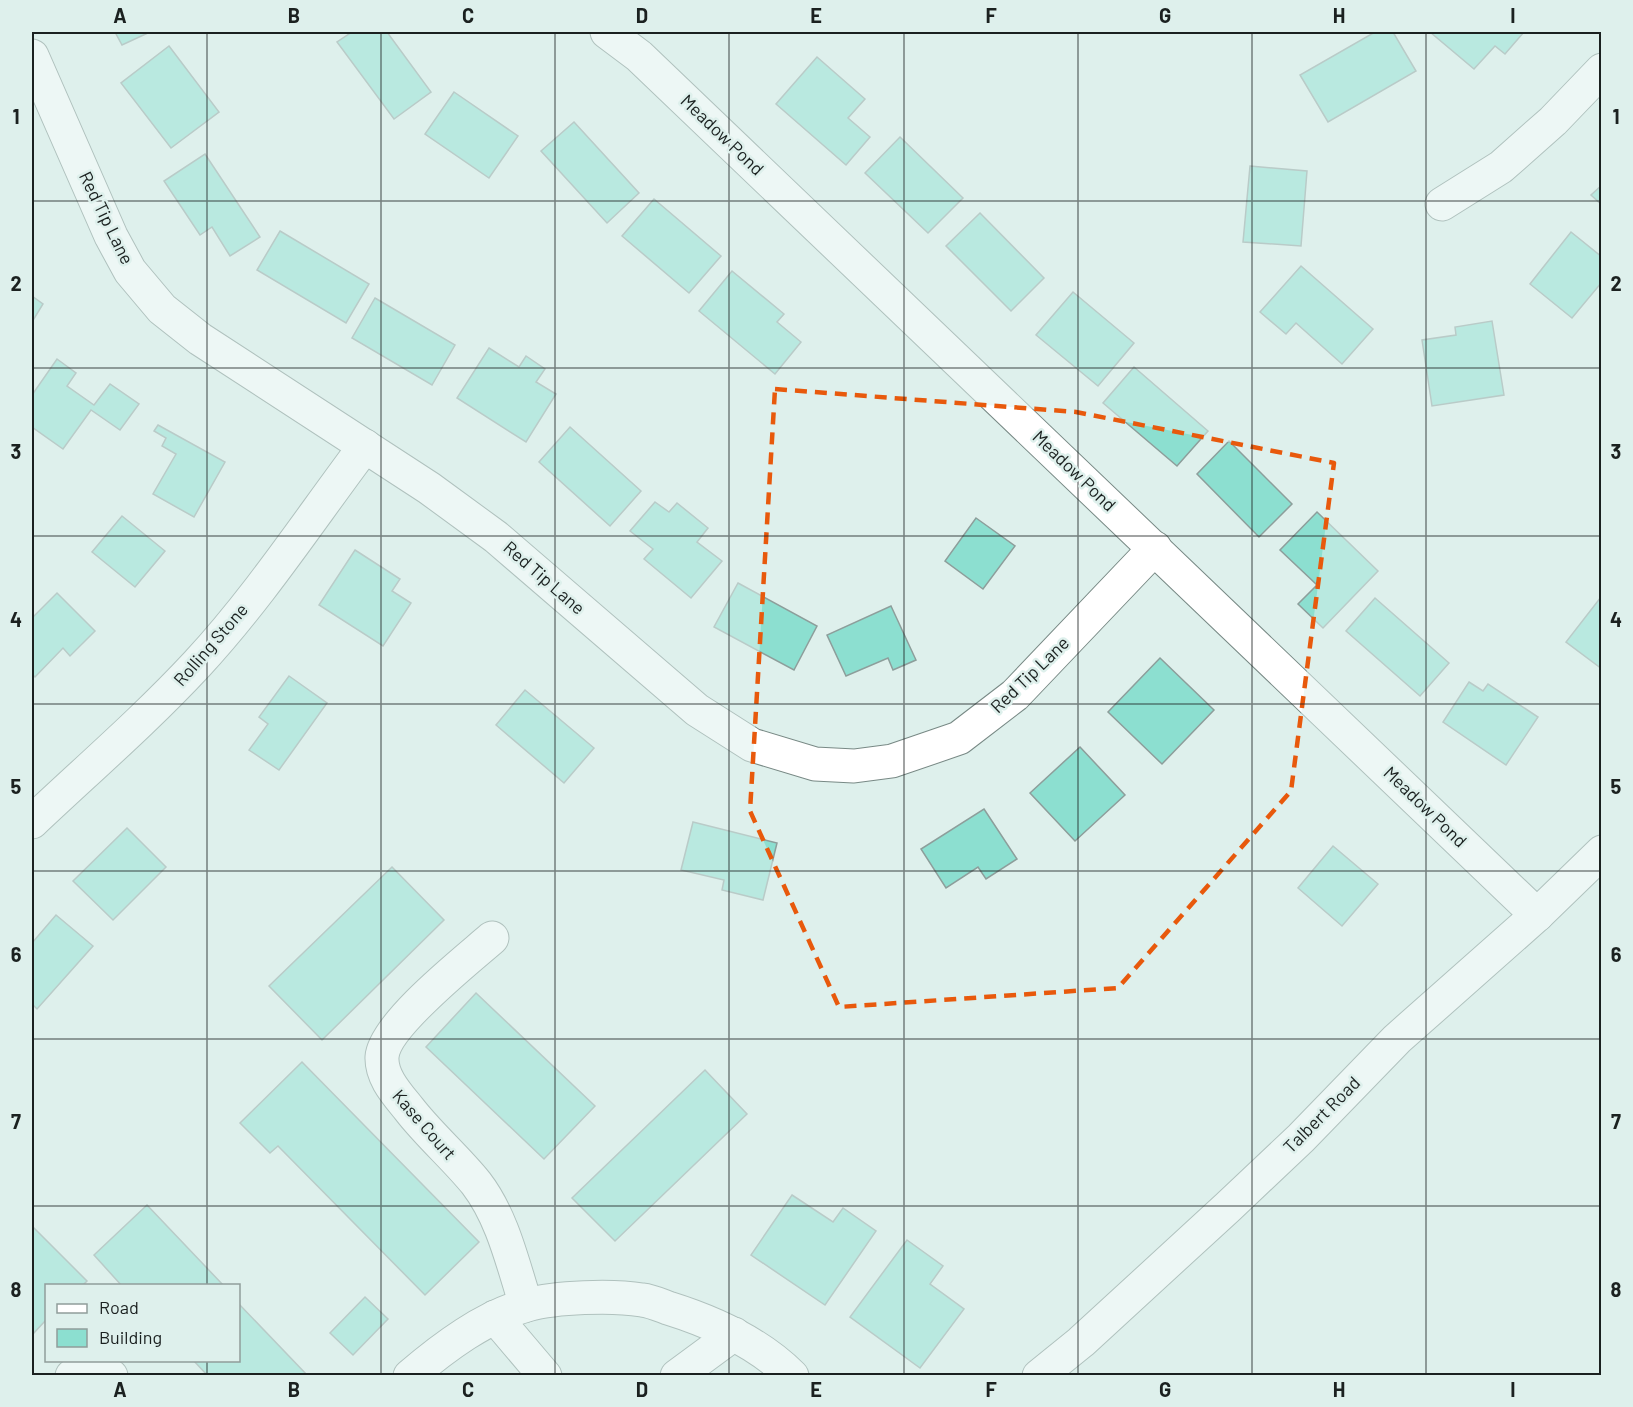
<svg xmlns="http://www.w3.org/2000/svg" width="1633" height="1407" font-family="Barlow,sans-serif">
  <rect width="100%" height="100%" fill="#def0ec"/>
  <g fill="#8cdfd0" stroke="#8d9e9b" stroke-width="1.5">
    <path d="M115,32H150L122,45Z"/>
    <path d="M352,32H387L431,92L394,119L337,42Z"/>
    <path d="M1375,32H1393L1416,71L1328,122L1300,75Z"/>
    <path d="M1430,32H1524L1505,54L1495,46L1474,69Z"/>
    <path d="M169,46L219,112L171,148L121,83Z"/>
    <path d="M817,57L865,99L848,118L870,137L846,165L776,104Z"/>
    <path d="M454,92L518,136L489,178L425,134Z"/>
    <path d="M574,122L639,193L607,223L541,151Z"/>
    <path d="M900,137L963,198L928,233L865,173Z"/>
    <path d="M205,154L260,237L230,256L212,227L200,235L164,181Z"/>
    <path d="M1250,166L1307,171L1301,246L1243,242Z"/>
    <path d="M1602,185V205L1591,195Z"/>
    <path d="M654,199L721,256L689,293L622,236Z"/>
    <path d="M980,213L1044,278L1011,311L946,246Z"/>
    <path d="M280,231L369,284L346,323L257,270Z"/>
    <path d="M1571,232L1602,257V282L1572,318L1530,284Z"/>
    <path d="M1301,266L1373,329L1342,364L1296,323L1286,334L1260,312Z"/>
    <path d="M732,271L784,314L777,322L801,342L775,374L699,311Z"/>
    <path d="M1073,292L1134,343L1098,386L1036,335Z"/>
    <path d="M32,296L43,304L32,322Z"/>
    <path d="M375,298L455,345L432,385L352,338Z"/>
    <path d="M1492,321L1504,395L1432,406L1422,340L1456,335L1455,327Z"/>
    <path d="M489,348L519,367L526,356L545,369L536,382L556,394L526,442L457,398Z"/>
    <path d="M57,359L76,373L67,386L94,405L110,384L139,404L120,430L91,410L63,449L32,427V395Z"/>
    <path d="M1134,367L1208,431L1177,466L1103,403Z"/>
    <path d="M158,425L225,462L194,517L153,494L176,454L162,446L166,438L154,431Z"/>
    <path d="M570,427L641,491L610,526L539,462Z"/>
    <path d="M1229,441L1292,504L1259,537L1197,474Z"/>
    <path d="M655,502L669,512L677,503L708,528L697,542L722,561L691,598L644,559L653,549L630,531Z"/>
    <path d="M1317,512L1378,571L1323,628L1298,604L1317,585L1280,550Z"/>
    <path d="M122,516L165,551L135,587L92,552Z"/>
    <path d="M976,518L1015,546L983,589L945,561Z"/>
    <path d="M355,550L400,579L392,591L411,603L383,646L319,605Z"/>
    <path d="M738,583L817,626L794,670L714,627Z"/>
    <path d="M57,593L95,631L70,656L63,648L35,677L32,674V618Z"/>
    <path d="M1601,597H1602V669L1566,642Z"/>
    <path d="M1375,598L1449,663L1420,696L1346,631Z"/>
    <path d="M891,606L916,660L893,670L888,658L846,676L827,635Z"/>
    <path d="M1160,658L1214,710L1162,764L1108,712Z"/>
    <path d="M289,676L327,703L279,770L249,750L268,724L259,717Z"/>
    <path d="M1469,682L1483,691L1488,684L1538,717L1506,765L1443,722Z"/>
    <path d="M525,690L594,748L564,783L496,725Z"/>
    <path d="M1080,747L1125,795L1075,841L1030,793Z"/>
    <path d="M984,809L1017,859L986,879L978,867L946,888L921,849Z"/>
    <path d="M693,822L777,843L763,900L722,890L724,880L681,870Z"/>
    <path d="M127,828L166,867L113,920L73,881Z"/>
    <path d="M1333,846L1378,884L1342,926L1298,888Z"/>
    <path d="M392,867L444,920L322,1040L269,986Z"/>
    <path d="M56,915L93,946L37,1009L32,1004V943Z"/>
    <path d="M476,993L595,1106L544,1159L426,1047Z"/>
    <path d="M302,1062L479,1242L425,1295L278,1146L270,1153L240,1123Z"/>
    <path d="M705,1070L747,1114L615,1241L572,1198Z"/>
    <path d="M792,1195L833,1222L843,1208L876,1231L825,1305L751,1255Z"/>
    <path d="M147,1205L224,1286H122L94,1255Z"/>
    <path d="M33,1227L87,1281L82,1286H46V1320L32,1335V1229Z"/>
    <path d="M907,1240L943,1266L930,1284L964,1309L920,1368L850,1317Z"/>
    <path d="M365,1297L388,1319L353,1355L330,1333Z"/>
    <path d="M238,1303L308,1376H208L193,1360H238Z"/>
  </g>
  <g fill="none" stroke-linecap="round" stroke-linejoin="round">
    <g stroke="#788985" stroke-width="35">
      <g id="minor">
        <path d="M607,32L639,56L1537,915"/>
        <path d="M32,56L111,236L130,271L162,309L200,339L429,488L496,537L697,710L752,745L815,764L854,766L892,761L959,738L1015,695L1155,548"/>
        <path d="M1442,204L1501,167L1553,121L1602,70"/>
        <path d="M32,822C87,770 145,720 197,664C259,597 310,519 365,446"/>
        <path d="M492,938C467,960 384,1025 382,1057C381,1077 397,1094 409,1109C429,1135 455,1157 476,1183C503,1218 513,1265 526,1305"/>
        <path d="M495,1317L545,1376"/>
        <path d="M72,1376L75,1374H108L111,1376"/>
        <path d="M410,1376C444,1347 484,1317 527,1305C556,1297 612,1295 642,1300C651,1301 660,1305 668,1308C713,1322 758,1342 792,1376"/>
        <path d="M677,1376L734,1334"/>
        <path d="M1039,1376L1081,1342L1228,1207L1301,1138L1397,1039L1537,915L1602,852"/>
      </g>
    </g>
    <use href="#minor" stroke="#fff" stroke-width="33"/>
  </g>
  <path d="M0 0H1633V1407H0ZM775,389L1076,412L1334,463L1291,791L1118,988L839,1007L750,811Z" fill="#def0ec" fill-opacity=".55" fill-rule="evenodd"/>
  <path fill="none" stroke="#e8590c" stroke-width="4.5" stroke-dasharray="12 8" stroke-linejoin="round" d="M775,389L1076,412L1334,463L1291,791L1118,988L839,1007L750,811Z"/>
  <path fill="none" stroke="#1b2120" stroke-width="1.5" stroke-opacity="0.55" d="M207,32V1286M381,32V1376M555,32V1376M729,32V1376M904,32V1376M1078,32V1376M1252,32V1376M1426,32V1376M32,201H1602M32,368H1602M32,536H1602M32,704H1602M32,871H1602M32,1039H1602M32,1206H1602M207,1360V1376"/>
  <g text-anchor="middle" stroke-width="5" stroke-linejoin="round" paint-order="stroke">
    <g font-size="18" fill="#1b2120" stroke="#def0ec">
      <text transform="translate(722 135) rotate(44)" y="6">Meadow Pond</text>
      <text transform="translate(106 218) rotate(64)" y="6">Red Tip Lane</text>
      <text transform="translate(1074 471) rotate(44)" y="6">Meadow Pond</text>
      <text transform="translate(544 578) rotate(41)" y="6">Red Tip Lane</text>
      <text transform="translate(211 645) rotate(-49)" y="6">Rolling Stone</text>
      <text transform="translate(1030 675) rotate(-44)" y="6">Red Tip Lane</text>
      <text transform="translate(1425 807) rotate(44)" y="6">Meadow Pond</text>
      <text transform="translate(1322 1115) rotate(-45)" y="6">Talbert Road</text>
      <text transform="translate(424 1125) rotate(49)" y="6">Kase Court</text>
    </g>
  </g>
  <rect width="1633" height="1407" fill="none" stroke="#def0ec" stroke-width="66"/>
  <rect x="45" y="1284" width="195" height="78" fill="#def0ec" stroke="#909d9a" stroke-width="1.5"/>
  <rect x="57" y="1304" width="30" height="9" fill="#ffffff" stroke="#909d9a" stroke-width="1.5"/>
  <text x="99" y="1314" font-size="18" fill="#1b2120">Road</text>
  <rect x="57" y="1329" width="30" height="18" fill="#8cdfd0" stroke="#909d9a" stroke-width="1.5"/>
  <text x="99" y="1344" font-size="18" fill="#1b2120">Building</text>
  <rect x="33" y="33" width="1567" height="1341" fill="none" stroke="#1b2120" stroke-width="2"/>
  <g font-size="20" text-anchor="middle" font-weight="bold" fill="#1b2120">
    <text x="120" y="23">A</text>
    <text x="294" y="23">B</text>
    <text x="468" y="23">C</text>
    <text x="642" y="23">D</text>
    <text x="816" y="23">E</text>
    <text x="991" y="23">F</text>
    <text x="1165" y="23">G</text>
    <text x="1339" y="23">H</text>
    <text x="1513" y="23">I</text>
    <text x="16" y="124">1</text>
    <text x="1616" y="124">1</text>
    <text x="16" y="291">2</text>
    <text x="1616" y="291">2</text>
    <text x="16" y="459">3</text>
    <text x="1616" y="459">3</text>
    <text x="16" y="627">4</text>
    <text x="1616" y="627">4</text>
    <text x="16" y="794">5</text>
    <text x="1616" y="794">5</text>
    <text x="16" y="962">6</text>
    <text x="1616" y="962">6</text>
    <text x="16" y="1129">7</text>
    <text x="1616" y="1129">7</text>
    <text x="16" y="1297">8</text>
    <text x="1616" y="1297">8</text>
    <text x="120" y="1397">A</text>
    <text x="294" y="1397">B</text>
    <text x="468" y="1397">C</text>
    <text x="642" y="1397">D</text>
    <text x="816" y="1397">E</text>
    <text x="991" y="1397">F</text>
    <text x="1165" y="1397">G</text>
    <text x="1339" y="1397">H</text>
    <text x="1513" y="1397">I</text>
  </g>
</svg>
